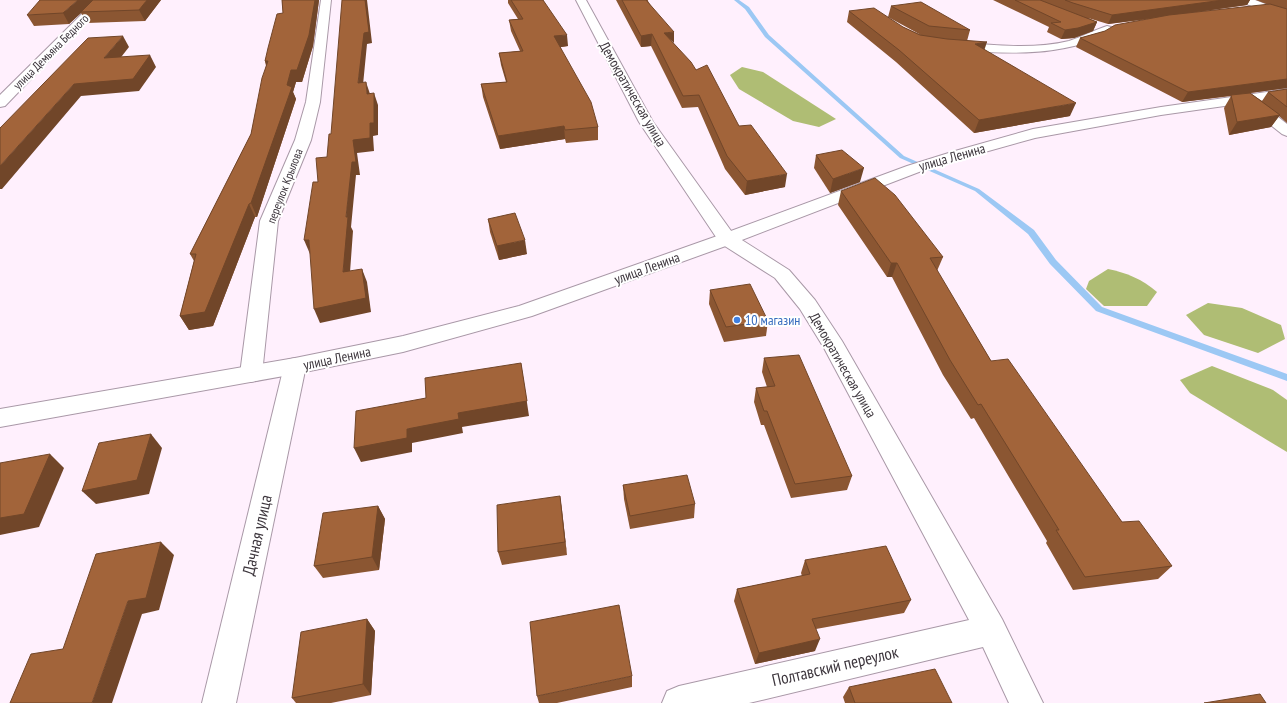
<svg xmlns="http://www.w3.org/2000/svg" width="1287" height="703" font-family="'PT Sans Narrow',sans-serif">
  <rect width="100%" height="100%" fill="#fff0fd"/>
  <g fill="#afbd74">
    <path d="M742,67L763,72L836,119L819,127L793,121L739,89L730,75Z"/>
    <path d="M1108,269C1127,273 1142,279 1157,292L1147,306H1104L1086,289L1089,281Z"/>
    <path d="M1208,303L1242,308L1281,325L1285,339L1258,353L1204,335L1186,315Z"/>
    <path d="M1212,366L1273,390L1287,400V452L1190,393L1180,380Z"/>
  </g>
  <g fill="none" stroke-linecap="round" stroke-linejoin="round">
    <path fill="#9cc8f4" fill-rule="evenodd" d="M734,0H739L749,7L769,35L904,156L979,189L1034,230L1056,260L1102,307L1287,374V381L1096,311L1050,264L1028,234L975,191L900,158L765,37L745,9Z"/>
    <g stroke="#a998a7" stroke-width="2">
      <g id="minor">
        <path d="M96,0H107L5,106L0,107V95Z"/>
        <path d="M321,0H331L320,102L311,140L278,221L262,374L259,380L251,382L243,380L240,374L260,221L295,140L306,102Z"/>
        <path d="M576,0H586L653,122L734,235L789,270L815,300L842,341L1002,619L1043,703H1009L983,647L749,703H662L667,691L679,686L969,620L824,348L800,309L775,278L720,243L639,122Z"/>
        <path d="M1240,0H1255L1287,12V19L1241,2Z"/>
        <path d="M1107,26L1111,27L1113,30L1111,33C1059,57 1011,54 955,50L951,49L949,46L951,43L955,42C992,45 1032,50 1069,41C1082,37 1094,30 1107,26Z"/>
        <path d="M1252,99L1257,100L1287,124V136L1282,134L1247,106L1245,103L1247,100Z"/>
        <path d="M295,358L303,360L306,366L236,703H202L284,366L287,360Z"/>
      </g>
    </g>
    <g stroke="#a998a7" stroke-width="2">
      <path id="tertiary" d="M1287,89V97L1161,115L1035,138L967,157L919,172L734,243L532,316L403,352L295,374L0,427V409L295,358L403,336L519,306L720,235L907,166L955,151L1033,129L1161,107Z"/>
    </g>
    <use href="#minor" fill="#fff" fill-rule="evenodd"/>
    <use href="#tertiary" fill="#fff" fill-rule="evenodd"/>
  </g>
  <g fill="#8b5632">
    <path d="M161,0L145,21L87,23L81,13L69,24L34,26L27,15Z"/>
    <path d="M282,0H319L313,46L302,82H296L293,92L296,99L257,217H255L213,326L189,330L180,316L194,261L190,254L251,134L266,66L265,61L283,13Z"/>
    <path d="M508,0H543L568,46L560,47L598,127V140L566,143L565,139L500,149L483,97L481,84L506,82L501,65L499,53L520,51L511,31L509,20L518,19L508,3Z"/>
    <path d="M616,0H648V1L673,43L696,70L739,126L785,187L745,195L725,169L698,107L682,108L651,46L641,47Z"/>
    <path d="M993,0H1250L1247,5L1191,13L1269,5L1256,0H1287V88L1250,93L1262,101L1268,92L1287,89V123L1279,116L1271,127L1229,135L1224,108L1231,96L1182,102L1076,47L1080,38L1150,19L1108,24L1088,18L1097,22L1093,31L1074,38L1061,39L1047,32L1049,27Z"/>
    <path d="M891,6L970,30L967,41L985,50L1070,116L974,133L896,62L847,22L849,11L903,27L921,35L888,17Z"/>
    <path d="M816,155L860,182L830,193L814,168Z"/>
    <path d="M841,191L943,257L937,271L991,361L1122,522L1172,566L1158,579L1073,590L1046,543L1047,541L974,418L971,419L943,375L892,277H887L838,205Z"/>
    <path d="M488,219L527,254L499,260L490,232Z"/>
    <path d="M710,290L768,321L766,336L724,342L709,304Z"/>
    <path d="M764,358L852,476L847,490L791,498L764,425H761L754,402L756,388L767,387L762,372Z"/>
    <path d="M623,485L695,504L694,518L630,529L624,499Z"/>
    <path d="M560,496L567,555L502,565L498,552Z"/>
    <path d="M378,506L385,519L379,570L323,578L314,566Z"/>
    <path d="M805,560L911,600L904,613L816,629L815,651L755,664L734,601L737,589L802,576L801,573Z"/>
    <path d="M367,619L375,631L371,695L331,703H296L292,698Z"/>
    <path d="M632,676V687L557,703H539L537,696Z"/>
    <path d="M849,687L952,703H845L843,697Z"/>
  </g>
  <g fill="#714629">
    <path d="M78,0H94L81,12V13L69,24L63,13Z"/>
    <path d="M147,0H161L145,21L139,10Z"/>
    <path d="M315,0H319L313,46L302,82H296L293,92L296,99L257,217L251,203L287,85L291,70Z"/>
    <path d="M365,0H367L372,43L367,44L362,95L358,83Z"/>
    <path d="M1223,0H1250L1247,5L1108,24L1112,15Z"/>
    <path d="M1097,22L1093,31L1074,38L1061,39L1065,30Z"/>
    <path d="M674,32V43L664,33Z"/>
    <path d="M652,34L651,46L641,47V36Z"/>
    <path d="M567,35L568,46L555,48L554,36Z"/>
    <path d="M123,36L129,47L111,70L104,58Z"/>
    <path d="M987,42L983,54L975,44Z"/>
    <path d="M150,55L156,67L139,91L81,96L2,189H0V166L74,84Z"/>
    <path d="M265,61H268L269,73Z"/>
    <path d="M1287,79V88L1182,102L1188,92Z"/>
    <path d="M366,82L370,94H367Z"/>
    <path d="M374,93L378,105V135L373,136L374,151L357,153L360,175H356L351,227L353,231L349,286L343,272L346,217L353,140L370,123Z"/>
    <path d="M1076,103L1070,116L974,133L979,120Z"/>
    <path d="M1280,115L1271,127L1229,135L1237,122Z"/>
    <path d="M564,126L565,139L500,149L498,136Z"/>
    <path d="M864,168L860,182L830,193L833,179Z"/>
    <path d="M787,174L785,187L745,195L747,181Z"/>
    <path d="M249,204L255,217L213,326L189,330L180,316Z"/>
    <path d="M304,240H309L310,254Z"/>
    <path d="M525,240L527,254L499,260L497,246Z"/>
    <path d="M891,263H897L892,277H887Z"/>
    <path d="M362,269L367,282L371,312L320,323L314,309Z"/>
    <path d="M521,363L529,416L462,427L463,433L412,443V452L361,462L354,448L407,429L458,413Z"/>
    <path d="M151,434L162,448L149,494L96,504L82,491Z"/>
    <path d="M50,454L64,468L39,527L0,535V518Z"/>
    <path d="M560,496L562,510L567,555L565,542Z"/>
    <path d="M378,506L385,519L379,570L372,557Z"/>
    <path d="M161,542L174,555L159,610L142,614L112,703H92L128,601Z"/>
    <path d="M367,619L375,631L371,695L363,684Z"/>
    <path d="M820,639L815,651L755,664L759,653Z"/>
  </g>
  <g fill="#a2643a" stroke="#714629">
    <path d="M40,0H78L63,13L27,15Z"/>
    <path d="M93,0H147L139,10L81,12Z"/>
    <path d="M282,0H315L309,35L297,70H291L287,85L292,87L251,203L249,204L205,312L180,316L196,254H190L251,134L262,78L268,61H265L268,48L277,14L283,13Z"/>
    <path d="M342,0H365L369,32L364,33L358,83L366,82L367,94L374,93V123H370V138L353,140L356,162H352L346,217H348L343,272L362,269L366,298L314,309L309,240H304L313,182H318L316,158L327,157L329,134H331Z"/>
    <path d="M511,0H543L567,35L554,36L591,102L598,127L565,130L564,126L498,136L481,84L507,82L499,53L523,51L509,20L523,19Z"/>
    <path d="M622,0H646L674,32L664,33L691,62L696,70L707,65L739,126L751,125L787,174L747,181L727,156L699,95L683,96L652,34L641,36Z"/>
    <path d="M1015,0H1040L1097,22L1078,28L1065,30L1051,23L1061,22Z"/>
    <path d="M1065,0H1223L1112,15L1073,3Z"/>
    <path d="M921,2L970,30L929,26L891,6Z"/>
    <path d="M1270,4L1287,9V79L1188,92L1080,38L1105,31L1115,25L1169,15Z"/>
    <path d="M874,8L903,27L920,35L947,39L987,42L975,44L1076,103L979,120L899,50L849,11Z"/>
    <path d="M123,36L104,58L150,55L133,79L74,84L0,166V128L88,38Z"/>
    <path d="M1287,89V107L1268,92Z"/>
    <path d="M1250,93L1280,115L1237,122L1231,95Z"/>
    <path d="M842,150L864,168L833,179L816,155Z"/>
    <path d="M875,178L895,195L943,257L930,258L991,361L1008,359L1122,522L1139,521L1172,566L1085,577L1056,530H1059L981,404L978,405L950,360L897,263H891L841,191Z"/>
    <path d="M515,213L525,240L497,246L488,219Z"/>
    <path d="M750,284L768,321L726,327L710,290Z"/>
    <path d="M799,355L852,476L795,484L767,411H764L756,388L775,386L764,358Z"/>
    <path d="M521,363L527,401L458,413L459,419L407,429V438L354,448L356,411L426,398L425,378Z"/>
    <path d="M151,434L137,480L82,491L99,443Z"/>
    <path d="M50,454L24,514L0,518V463Z"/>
    <path d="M687,475L695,504L630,516L623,485Z"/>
    <path d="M560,496L565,542L498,552L497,505Z"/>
    <path d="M378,506L372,557L314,566L323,513Z"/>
    <path d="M161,542L146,598L128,601L92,703H10L31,654L63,649L96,554Z"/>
    <path d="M886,546L911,600L812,619L820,639L759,653L737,589L810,574L805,560Z"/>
    <path d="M619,605L632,676L537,696L530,622Z"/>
    <path d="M367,619L363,684L292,698L301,632Z"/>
    <path d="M935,669L952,703H855L849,687Z"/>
    <path d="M1260,694L1266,703H1204Z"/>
  </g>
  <circle fill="#3f7fe0" stroke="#fff" stroke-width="1.5" cx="737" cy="320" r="4"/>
  <g text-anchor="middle" stroke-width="4" stroke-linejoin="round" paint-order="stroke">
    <g font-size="12" fill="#3c353c" stroke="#fff">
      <text transform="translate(51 52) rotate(-45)" y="4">улица Демьяна Бедного</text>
      <text transform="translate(285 186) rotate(-69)" y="4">переулок Крылова</text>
    </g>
    <g font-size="14" fill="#3c353c" stroke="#fff">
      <text transform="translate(633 94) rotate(60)" y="5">Демократическая улица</text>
      <text transform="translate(952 157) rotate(-16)" y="5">улица Ленина</text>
      <text transform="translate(647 268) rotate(-20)" y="5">улица Ленина</text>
      <text transform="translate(337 358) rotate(-12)" y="5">улица Ленина</text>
      <text transform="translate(843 365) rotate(60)" y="5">Демократическая улица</text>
    </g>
    <g font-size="14" fill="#366cbe" stroke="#fff" text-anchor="start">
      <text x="745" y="325">10 магазин</text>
    </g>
    <g font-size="17" fill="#3c353c" stroke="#fff">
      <text transform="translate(257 535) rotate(-77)" y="6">Дачная улица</text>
      <text transform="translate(835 666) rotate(-13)" y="6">Полтавский переулок</text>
    </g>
  </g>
</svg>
